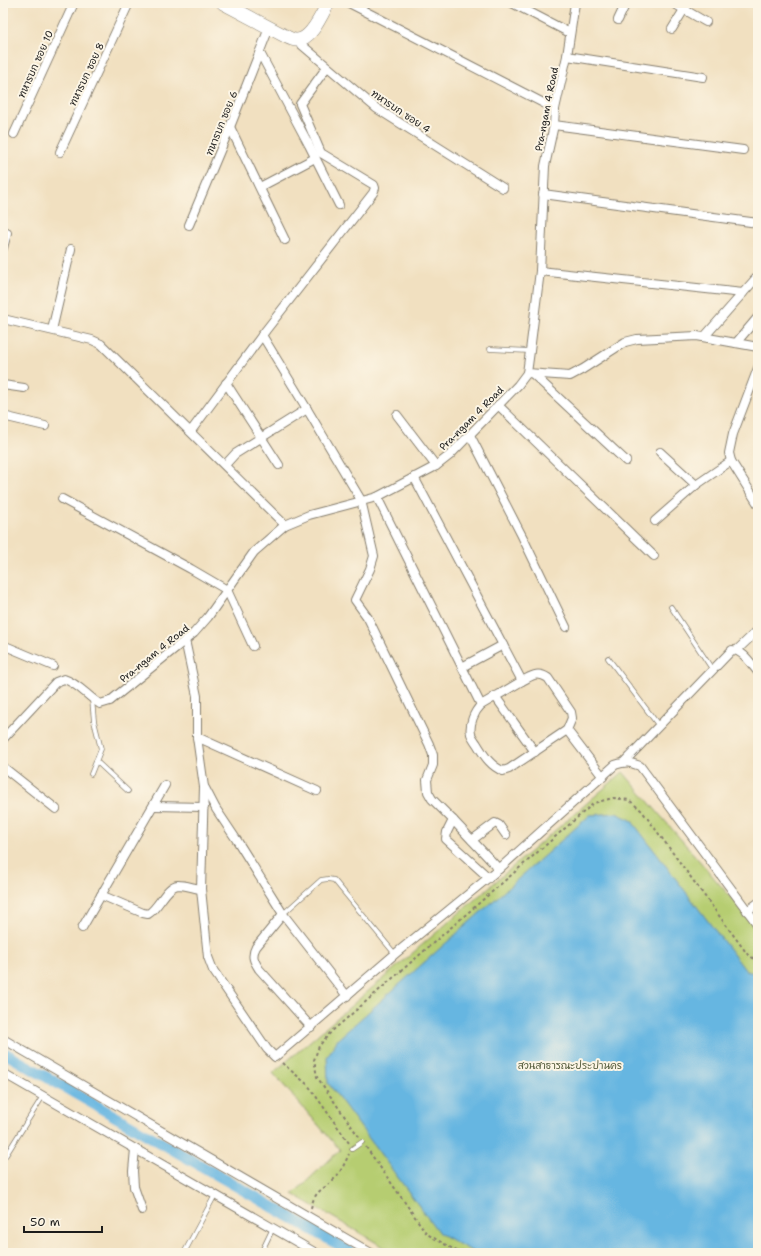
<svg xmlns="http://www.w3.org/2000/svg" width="761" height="1256" font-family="'Shantell Sans','Playpen Sans Thai',sans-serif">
  <rect width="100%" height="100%" fill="#fcf5e5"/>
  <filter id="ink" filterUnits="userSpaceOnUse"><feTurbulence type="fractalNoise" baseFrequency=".025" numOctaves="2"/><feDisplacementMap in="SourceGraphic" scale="8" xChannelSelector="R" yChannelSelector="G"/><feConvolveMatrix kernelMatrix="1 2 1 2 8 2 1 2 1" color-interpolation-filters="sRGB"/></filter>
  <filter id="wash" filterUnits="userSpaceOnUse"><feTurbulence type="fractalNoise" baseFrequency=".012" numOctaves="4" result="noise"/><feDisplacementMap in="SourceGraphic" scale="16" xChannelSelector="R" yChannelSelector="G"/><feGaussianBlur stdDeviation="0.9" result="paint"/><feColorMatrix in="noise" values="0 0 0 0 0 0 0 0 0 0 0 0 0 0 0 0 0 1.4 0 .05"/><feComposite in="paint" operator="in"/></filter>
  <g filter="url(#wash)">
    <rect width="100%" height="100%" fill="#f1e0c0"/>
    <path fill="#b6cd71" stroke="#697446" d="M623,772L758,929V1253H394L293,1194L340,1150L273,1073Z"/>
    <path fill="#66b6e1" stroke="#41697e" d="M616,813L631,820L746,971L758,974V1253H475L439,1233L328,1083L327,1057L338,1039L590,815Z"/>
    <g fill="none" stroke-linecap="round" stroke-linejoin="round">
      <path stroke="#66b6e1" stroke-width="11" d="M3,1052L353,1253"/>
    </g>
  </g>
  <g filter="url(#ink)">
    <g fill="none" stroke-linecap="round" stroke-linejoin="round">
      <g stroke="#867e6e" stroke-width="5.5">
        <g id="lane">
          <path d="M490,349L530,351"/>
          <path d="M671,607L712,669"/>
          <path d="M608,658L659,726"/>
          <path d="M96,761L128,791"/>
          <path d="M91,774L101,749L94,721L92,699"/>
          <path d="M283,914L321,880L328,879L334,880L395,954"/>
          <path d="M352,1149L362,1142"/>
          <path d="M3,1158L6,1155L43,1096"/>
          <path d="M184,1253L215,1195"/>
          <path d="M261,1253L273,1228"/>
        </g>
      </g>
      <g stroke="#867e6e" stroke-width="10">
        <g id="street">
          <path d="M349,3L555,109"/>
          <path d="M512,3L570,33"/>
          <path d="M673,3L706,22"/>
          <path d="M618,20L626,3"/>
          <path d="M672,29L688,3"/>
          <path d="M296,40L376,108L503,188"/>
          <path d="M260,53L309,145L339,205"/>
          <path d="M567,56L703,77"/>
          <path d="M554,125L743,150"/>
          <path d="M230,127L285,240"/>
          <path d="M14,134L74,3"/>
          <path d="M60,152L129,3"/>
          <path d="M260,187L315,158"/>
          <path d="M543,194L758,223"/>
          <path d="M189,225L230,127L269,28"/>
          <path d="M3,248L7,233"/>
          <path d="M540,271L743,293"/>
          <path d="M3,319L92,340L101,344L285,525"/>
          <path d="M52,330L71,249"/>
          <path d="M262,335L307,409L361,500L374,556L370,569L355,600L368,618L429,744L433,755V765L427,780L428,792L432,799L453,820L499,869"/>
          <path d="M705,336L758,276"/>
          <path d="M736,343L758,317"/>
          <path d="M758,368L733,434L729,453L731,461L758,504"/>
          <path d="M527,373L570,376L583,369L625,342L637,339L697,336L758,347"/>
          <path d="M533,374L626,461"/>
          <path d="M226,383L279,465"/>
          <path d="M3,385L24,388"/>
          <path d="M498,405L654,556"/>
          <path d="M397,415L436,466"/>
          <path d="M3,416L45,426"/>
          <path d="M191,431L266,330L373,193L375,188L374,185L321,153L300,104L327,67"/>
          <path d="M470,435L522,536L566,627"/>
          <path d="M660,452L696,485"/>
          <path d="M225,465L235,454L307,409"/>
          <path d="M377,497L481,705L522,681L414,477"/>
          <path d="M62,499L191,569L227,590L253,646"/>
          <path d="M655,521L696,485L731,461"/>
          <path d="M185,640L197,696V737L204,787L201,889L208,957L213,970L267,1049L275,1057L395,954L499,869L615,765C627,761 629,762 640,766L758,925"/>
          <path d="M3,645L53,666"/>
          <path d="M737,650L758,630"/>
          <path d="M462,667L503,645"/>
          <path d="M495,696L535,752"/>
          <path d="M481,705C474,712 469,724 471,734C472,737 475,741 477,744C484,755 490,766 503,771L509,769L567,730L572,718L571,712L548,678C537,671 532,676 522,681"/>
          <path d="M567,730L603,777"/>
          <path d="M197,737L317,791"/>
          <path d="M3,739L56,682L64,679C78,683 88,697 100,704L110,701L194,633L208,617L254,552L285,525L309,515L377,497L436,466L450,455L518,385L527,373L530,351L540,271L545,166L554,125L555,109L567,56L575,3"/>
          <path d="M624,762L732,650C743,650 751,664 758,672"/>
          <path d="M3,767L56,809"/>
          <path d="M205,788L216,809L238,842L283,914L256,947C251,956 254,961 259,969L311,1027"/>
          <path d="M154,806L204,807"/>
          <path d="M453,820L447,832L446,839L489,878"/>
          <path d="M472,840L495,823L499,825L506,835"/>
          <path d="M101,895L143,913L148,914C159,908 166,886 178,885C185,885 194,888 201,889"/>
          <path d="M747,911L758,903"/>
          <path d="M283,914L347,996"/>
          <path d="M82,928L165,785"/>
          <path d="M3,1039L371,1253"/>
          <path d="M3,1073L316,1253"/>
          <path d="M135,1149L133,1171L134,1187L142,1210"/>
        </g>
      </g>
      <g stroke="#867e6e" stroke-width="14">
        <path id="primary" d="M223,3L287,37C289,38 293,40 296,40C311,41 322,14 328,3"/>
      </g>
      <g stroke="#867e6e" stroke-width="2" stroke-dasharray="3 3" stroke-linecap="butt">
        <path d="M282,1063L308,1085L349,1143"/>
        <path d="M359,1137L317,1077L314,1060L319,1046L331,1032L594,803L613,798L629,800L642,811L748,955L758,961"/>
        <path d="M366,1147L427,1234L460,1253"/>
        <path d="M311,1208C315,1189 323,1191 334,1179C341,1172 345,1163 349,1154"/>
      </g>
      <use href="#lane" stroke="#fff" stroke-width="4"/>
      <use href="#street" stroke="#fff" stroke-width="8"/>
      <use href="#primary" stroke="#fff" stroke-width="13"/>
    </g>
  </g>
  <g text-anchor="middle" stroke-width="4" stroke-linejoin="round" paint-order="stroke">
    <g font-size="10" fill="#1c1c1c" stroke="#fcf5e5">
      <text transform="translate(35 64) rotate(-66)" y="4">ทหารบก ซอย 10</text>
      <text transform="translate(86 74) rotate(-65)" y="4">ทหารบก ซอย 8</text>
      <text transform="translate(546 109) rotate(-79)" y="4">Pra-ngam 4 Road</text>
      <text transform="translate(401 111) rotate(34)" y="4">ทหารบก ซอย 4</text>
      <text transform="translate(221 123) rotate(-68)" y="4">ทหารบก ซอย 6</text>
      <text transform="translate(471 418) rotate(-45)" y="4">Pra-ngam 4 Road</text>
      <text transform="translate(154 653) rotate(-39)" y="4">Pra-ngam 4 Road</text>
    </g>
    <g font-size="10" fill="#525a3a" stroke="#fcf5e5">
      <text x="570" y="1069">สวนสาธารณะประปานคร</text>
    </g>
  </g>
  <rect width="761" height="1256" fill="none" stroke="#fcf5e5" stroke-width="16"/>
  <path d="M24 1226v6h78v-6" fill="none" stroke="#1c1c1c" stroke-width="2"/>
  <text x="30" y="1226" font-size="12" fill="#1c1c1c" stroke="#fcf5e5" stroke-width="3" paint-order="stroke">50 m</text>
</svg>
